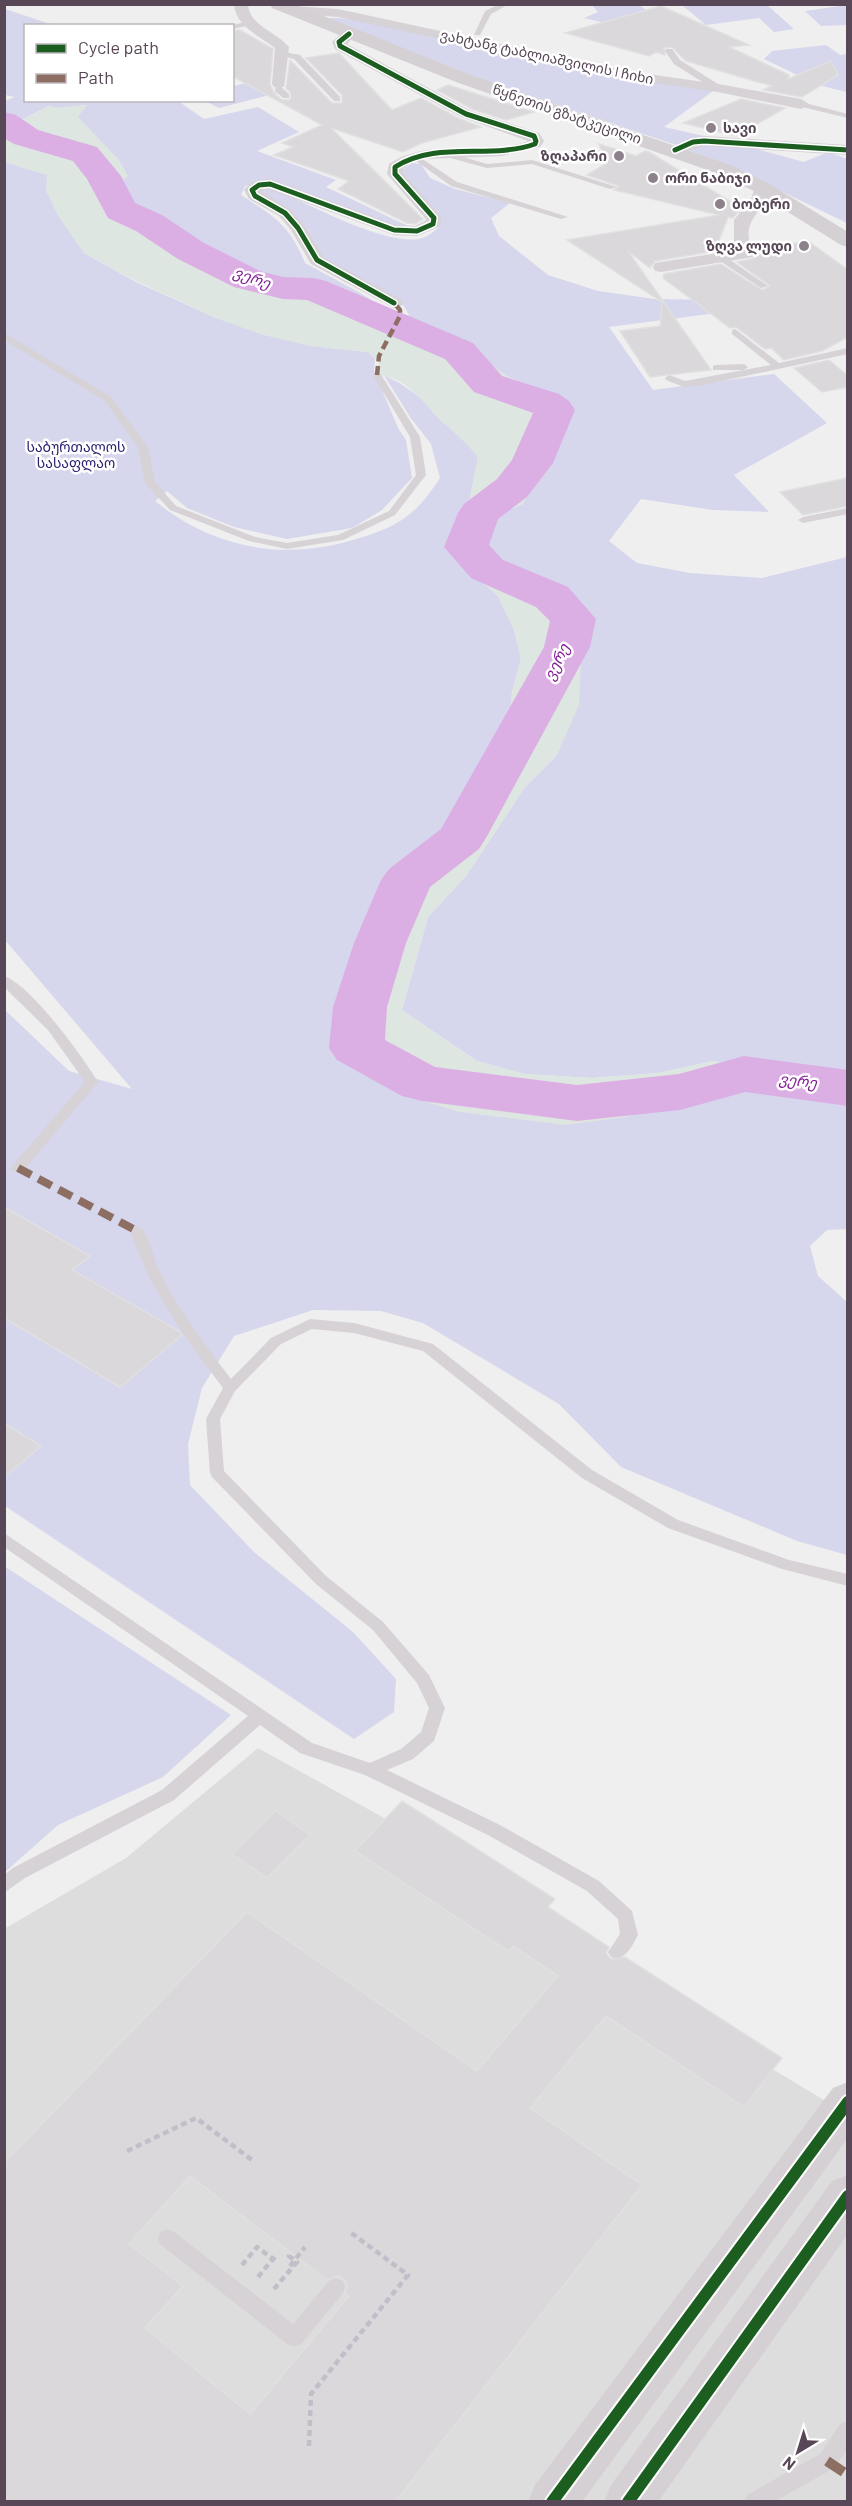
<svg xmlns="http://www.w3.org/2000/svg" width="852" height="2506" font-family="Barlow,'Noto Sans Georgian',sans-serif">
  <rect width="100%" height="100%" fill="#efefef"/>
  <path fill="#dedddd" d="M258,1748L413,1834L774,2070L847,2114V2501H5L4,1929L126,1858Z"/>
  <g fill="#d6d6ec">
    <path d="M592,5H639L646,10L605,23L584,18L598,12Z"/>
    <path d="M682,5H767L794,29L774,32L759,18L706,25Z"/>
    <path d="M847,5V25L821,26L805,11Z"/>
    <path d="M5,9L53,25L26,26V100L178,101L204,119L258,107L299,132L257,151L336,180L326,187L410,227L405,230L259,183L245,186L241,195C275,217 289,224 305,263L362,294L391,314L388,318L314,284L267,280L225,264L205,253L165,219L128,207L114,188L127,175L118,159L77,117L86,105L58,108L49,106L5,128V101L15,97L5,95Z"/>
    <path d="M327,18H339L374,23L611,74L713,91L664,127L735,143L804,162L828,152L847,159V223L737,170L673,144L451,69Z"/>
    <path d="M826,45L840,55L847,54V92L818,85L764,59L772,51Z"/>
    <path d="M255,81L277,93L219,108L205,101L232,100L233,86Z"/>
    <path d="M5,162L48,175L46,190L58,215L84,253L136,282L216,318L263,334L311,346L368,352L375,359L374,371L398,428L406,440L412,478L382,510L352,528L287,539L234,527L187,508L167,491L155,501C212,548 283,561 353,540C397,527 415,517 440,478L431,444L410,417L384,375L401,384L421,398L440,420L463,438L478,457L467,513L452,537L462,564L498,596L514,630L521,659L512,692L509,722L493,762L424,858L399,878L351,1007L340,1045L413,1098H704L760,1089L827,1094L847,1102V1229L827,1230L810,1246L818,1276L847,1302V1555L797,1541L621,1467L559,1404L423,1323L381,1311L313,1310L234,1336L202,1388L188,1444L190,1485L254,1552L353,1632L396,1679L394,1712L354,1739L5,1506L4,1009L69,1071L132,1089L5,940Z"/>
    <path d="M412,163L421,164L430,178L455,189L510,203L491,218L499,236L548,275L598,291L654,299L716,300L732,311L609,327L653,390L774,374L827,423L734,475L769,512L713,510L641,499L609,541L637,563L690,573L762,578L847,557V1072L761,1068L713,1061L658,1073L592,1078L525,1074L477,1061L402,1010L428,917L466,876L525,787L557,755L522,580L493,565L481,543L497,514L523,504L527,386L508,377L469,349L406,323L409,315L404,306L320,258L257,190L265,188L277,190C310,205 384,245 419,239C427,237 432,233 439,227L438,220L400,172Z"/>
    <path d="M4,1566L231,1715L163,1777L58,1825L5,1872Z"/>
  </g>
  <path fill="#dee6e1" d="M87,105L78,117L118,159L128,176L115,188L128,207L165,219L205,253L225,264L267,280L314,284L388,318L469,349L508,377L561,398L571,412L523,504L497,514L481,543L493,565L558,597L583,617L579,705L557,755L525,787L466,876L428,917L402,1010L477,1061L525,1074L592,1078L658,1073L713,1061L761,1068L847,1072V1102L827,1094L760,1089L704,1098L626,1117L565,1125L459,1112L413,1098L340,1045L363,948L399,878L424,858L493,762L509,722L512,692L521,659L514,630L498,596L462,564L452,537L467,513L478,457C467,443 454,433 441,420C423,403 405,375 377,375L379,357L375,359L368,352L311,346L263,335L216,318L134,280L84,253L58,215L46,190L47,175L5,162V128L49,106L58,108Z"/>
  <g fill="none" stroke-linecap="round" stroke-linejoin="round">
    <path fill="#dcafe4" fill-rule="evenodd" d="M4,112L16,115L38,130L97,147L121,176L135,203L162,215L204,243L260,271L283,277L313,278L326,281L473,343L502,376L559,394L569,401L575,410L553,463L527,497L498,519L489,545L503,560L568,587L596,619L590,647L486,838L479,849L430,887L406,943L387,1007L385,1040L435,1067L577,1085L679,1074L744,1056L848,1070V1106L745,1092L680,1110L577,1121L422,1101L402,1096L337,1060L329,1048L333,1007L354,943L381,880L389,869L441,829L544,647L550,621L536,607L471,578L444,547L458,513L464,504L497,479L512,460L533,413L474,392L445,359L307,300L283,299L234,287L178,259L136,231L108,218L87,179L73,161L14,144L4,138Z"/>
  </g>
  <g fill="#dad8da" stroke="#e1e0e1" stroke-width="1.5" fill-rule="evenodd">
    <path d="M661,6L749,45L729,47L789,75L788,79L831,61L838,75L802,97L763,90L772,86L686,61L672,47L664,48L665,55L656,52L649,56L565,33Z"/>
    <path d="M240,30L273,49L270,84L274,93L282,100H289L291,98L290,92L286,88L290,60L332,103H342V95L306,58L339,53L392,110L421,98L460,119L481,127L422,143L403,152L331,128L423,219L415,224L407,223L338,189L349,181L274,155L293,147L282,143L322,125L232,76V31Z"/>
    <path d="M448,85L534,112L506,120L472,109L437,90Z"/>
    <path d="M741,99L785,108L736,136L683,123Z"/>
    <path d="M599,144L636,156L645,151L649,152L741,208L733,218L728,217L715,251L655,261L650,268L628,251L711,370L650,377L620,331L660,326L662,302L567,240L719,215L614,190L619,186L587,175L607,163Z"/>
    <path d="M808,241L848,270V337L822,351L784,360L771,348L765,349L736,327L730,328L663,278L664,274L721,264L762,290L770,286L737,262L755,258L757,252L754,247L778,242L783,245Z"/>
    <path d="M829,360L848,376V387L822,392L794,368Z"/>
    <path d="M848,478V506L803,515L780,492Z"/>
    <path d="M4,1207L90,1256L72,1270L179,1331L182,1335L120,1387L4,1318Z"/>
    <path d="M4,1423L41,1446L4,1477Z"/>
    <path d="M402,1801L555,1899L548,1907L609,1947L606,1953L611,1959L625,1957L782,2058L744,2107L606,2016L530,2108L642,2185L395,2502H4V2163L247,1912L477,2071L558,1976L513,1946L508,1951L355,1851ZM190,2176L327,2280L337,2276L344,2279L347,2286L345,2294L349,2296L250,2414L145,2328L183,2286L129,2244Z"/>
    <path d="M276,1811L310,1835L267,1878L232,1854Z"/>
  </g>
  <g fill="none" stroke-linecap="round" stroke-linejoin="round">
    <g stroke="#c2bec9" stroke-width="4.5" stroke-dasharray="6 4" stroke-linecap="butt">
      <path d="M127,2151L196,2118L252,2160"/>
      <path d="M242,2265L257,2247L276,2261"/>
      <path d="M290,2266L305,2247"/>
      <path d="M258,2277L277,2254"/>
      <path d="M274,2289L297,2262L289,2256L292,2253"/>
      <path d="M309,2446L311,2394L408,2275L350,2232"/>
    </g>
    <g fill="#d6d2d6" fill-rule="evenodd">
      <path d="M500,4H509L491,14L480,35H474L485,11Z"/>
      <path d="M249,21H252V25L232,29V26H229Z"/>
      <path d="M666,49H672L680,60L721,86V90H715L674,64L665,51Z"/>
      <path d="M279,51L300,55L340,97V101H334L294,59L279,55Z"/>
      <path d="M276,82H282V88L289,94V98H283L275,91Z"/>
      <path d="M801,102L848,114V118L798,106V102Z"/>
      <path d="M446,152L487,164L532,160L617,187L610,189L532,164L487,168L443,156V152Z"/>
      <path d="M415,154L457,182L568,217L561,219L451,186L412,158L411,156Z"/>
      <path d="M720,254L723,255L768,286L761,288L717,259L716,257Z"/>
      <path d="M735,329L779,363L848,348V354L703,385L684,387L666,380L665,378L669,375L685,381L771,365L732,334V330Z"/>
      <path d="M4,333L111,397L148,447L155,482L176,506L255,537L287,543L338,535L389,511L416,475L410,437L373,375L374,373H380L420,437L426,475L395,515L343,540L287,549L249,541L170,510L145,483L138,447L105,401L4,340Z"/>
      <path d="M716,365L744,364L748,367L744,370H713V366Z"/>
      <path d="M848,508V514L803,523L798,520L803,517Z"/>
      <path d="M4,976C32,986 82,1056 98,1082L23,1171H13L11,1168L13,1165L85,1082L48,1030L4,987Z"/>
      <path d="M137,1226C148,1230 153,1256 157,1266C176,1307 204,1343 231,1379L271,1338L310,1319L354,1323L433,1344L592,1470L678,1520L789,1560L848,1574V1586L782,1569L668,1528L582,1478L423,1351L354,1333L312,1329L281,1344L235,1391L220,1419L224,1471L326,1576L383,1622L429,1675L445,1708L434,1741L413,1759L387,1770L500,1825L599,1881L632,1911L638,1935C632,1946 625,1962 611,1957L608,1952L620,1934L618,1919L587,1891L488,1835L365,1775L300,1753L260,1725L174,1800L25,1878L4,1893V1875L13,1868L162,1790L248,1716L4,1547V1533L312,1743L370,1763L401,1749L421,1732L429,1708L417,1683L373,1630L316,1584L212,1477L210,1473L206,1419L223,1388C186,1339 150,1290 130,1231Z"/>
      <path d="M167,2229L174,2232L293,2324L329,2281L336,2278L343,2281L345,2287L343,2293L301,2344L294,2346L287,2344L160,2244L158,2238L160,2232Z"/>
      <path d="M848,2421V2448L834,2468L774,2502H744L747,2495L820,2454L841,2423Z"/>
    </g>
    <g fill="#d6d2d6" fill-rule="evenodd">
      <path d="M234,4H248C249,26 277,32 289,47L284,87H274L272,84L275,48C260,36 235,26 234,4Z"/>
      <path d="M293,6L338,9L626,71L718,84L801,99L809,104L801,109L718,92L626,79L338,17L288,13L286,10Z"/>
      <path d="M349,30L356,34L347,44L471,111L539,133L544,141L540,147L502,156L425,159L413,162L403,169V173L442,218L439,227L417,236L394,235L268,189L261,191L291,210L304,225L323,257L400,299L403,303L400,307L394,308L311,264L291,230L279,216L249,199L244,190C251,181 259,180 270,179L396,225L415,226L425,221L426,219L387,174L389,164C432,136 483,158 528,141L461,117L335,49L332,42L344,31Z"/>
      <path d="M704,136L848,145V155L704,146L675,155L667,150L688,139Z"/>
      <path d="M761,182L769,187C767,213 735,221 755,253L753,257L661,272L655,271L653,267L655,263L737,250L734,245V220L752,197L755,184Z"/>
    </g>
    <g fill="#d5d0d4" fill-rule="evenodd">
      <path d="M270,4H294L468,74L730,165L768,183L848,232V247L841,245L754,191L716,173L456,82L272,8Z"/>
      <path d="M848,2082V2138L582,2502H528L535,2485L833,2088Z"/>
      <path d="M848,2175V2234L658,2502H604L611,2485L832,2181Z"/>
    </g>
    <path stroke="#8d6e63" stroke-width="4.5" stroke-dasharray="9 4.5" stroke-linecap="butt" d="M377,375L379,356L400,316V310L394,303"/>
    <path stroke="#8d6e63" stroke-width="8" stroke-dasharray="15 8" stroke-linecap="butt" d="M18,1168L137,1231"/>
    <path stroke="#8d6e63" stroke-width="10" stroke-dasharray="20 10" stroke-linecap="butt" d="M827,2461L848,2475"/>
    <g stroke="#fff" stroke-width="8">
      <g id="cycleway-far1">
        <path d="M349,34L339,42L340,46L466,114L534,136L536,141L535,144C490,160 437,140 395,167V174L434,218L433,224L417,231L394,230L270,184L259,185L252,190L255,196L285,213L298,228L317,260L394,303"/>
        <path d="M675,150L693,142L704,141L848,150"/>
      </g>
    </g>
    <g stroke="#fff" stroke-width="16">
      <g id="cycleway">
        <path d="M552,2502L848,2102"/>
        <path d="M628,2502L848,2196"/>
      </g>
    </g>
    <use href="#cycleway-far1" stroke="#1b5e20" stroke-width="5"/>
    <use href="#cycleway" stroke="#1b5e20" stroke-width="12"/>
  </g>
  <g fill="#8d828c" stroke="#fff" stroke-width="2">
    <circle cx="711" cy="128" r="6"/>
    <circle cx="619" cy="156" r="6"/>
    <circle cx="653" cy="178" r="6"/>
    <circle cx="720" cy="204" r="6"/>
    <circle cx="804" cy="246" r="6"/>
  </g>
  <g text-anchor="middle" stroke-width="5" stroke-linejoin="round" paint-order="stroke">
    <g font-size="14" fill="#584857" stroke="#fff">
      <text transform="translate(547 57) rotate(12)" y="5">ვახტანგ ტაბლიაშვილის I ჩიხი</text>
      <text transform="translate(567 114) rotate(19)" y="5">წყნეთის გზატკეცილი</text>
    </g>
    <g font-size="14" font-weight="bold" fill="#584857" stroke="#fff" text-anchor="start">
      <text x="723" y="133">სავი</text>
      <text x="607" y="161" text-anchor="end">ზღაპარი</text>
      <text x="665" y="183">ორი ნაბიჯი</text>
      <text x="732" y="209">ბობერი</text>
      <text x="792" y="251" text-anchor="end">ზღვა ლუდი</text>
    </g>
    <g font-size="14" fill="#2c2271" stroke="#fff">
      <text x="76" y="452">საბურთალოს<tspan x="76" dy="16">სასაფლაო</tspan></text>
    </g>
    <g font-size="15" font-style="italic" fill="#831d96" stroke="#fff">
      <text transform="translate(252 278) rotate(19)" y="5">ვერე</text>
      <text transform="translate(557 662) rotate(-64)" y="5">ვერე</text>
      <text transform="translate(798 1081) rotate(7)" y="5">ვერე</text>
    </g>
  </g>
  <rect width="852" height="2506" fill="none" stroke="#584857" stroke-width="12"/>
  <rect x="24" y="24" width="210" height="78" fill="#ffffff" stroke="#bcb6bc" stroke-width="1.5"/>
  <rect x="36" y="44" width="30" height="9" fill="#1b5e20" stroke="#bcb6bc" stroke-width="1.5"/>
  <text x="78" y="54" font-size="18" fill="#584857">Cycle path</text>
  <rect x="36" y="74" width="30" height="9" fill="#8d6e63" stroke="#bcb6bc" stroke-width="1.5"/>
  <text x="78" y="84" font-size="18" fill="#584857">Path</text>
  <g transform="translate(798 2452) rotate(218)" stroke="#ffffff" stroke-width="4.5" paint-order="stroke">
  <path d="M0-4.5L10 22L0 15L-10 22Z" fill="#584857"/>
  <text y="-9" font-size="16" font-weight="bold" text-anchor="middle" fill="#584857">N</text>
  </g>
</svg>
